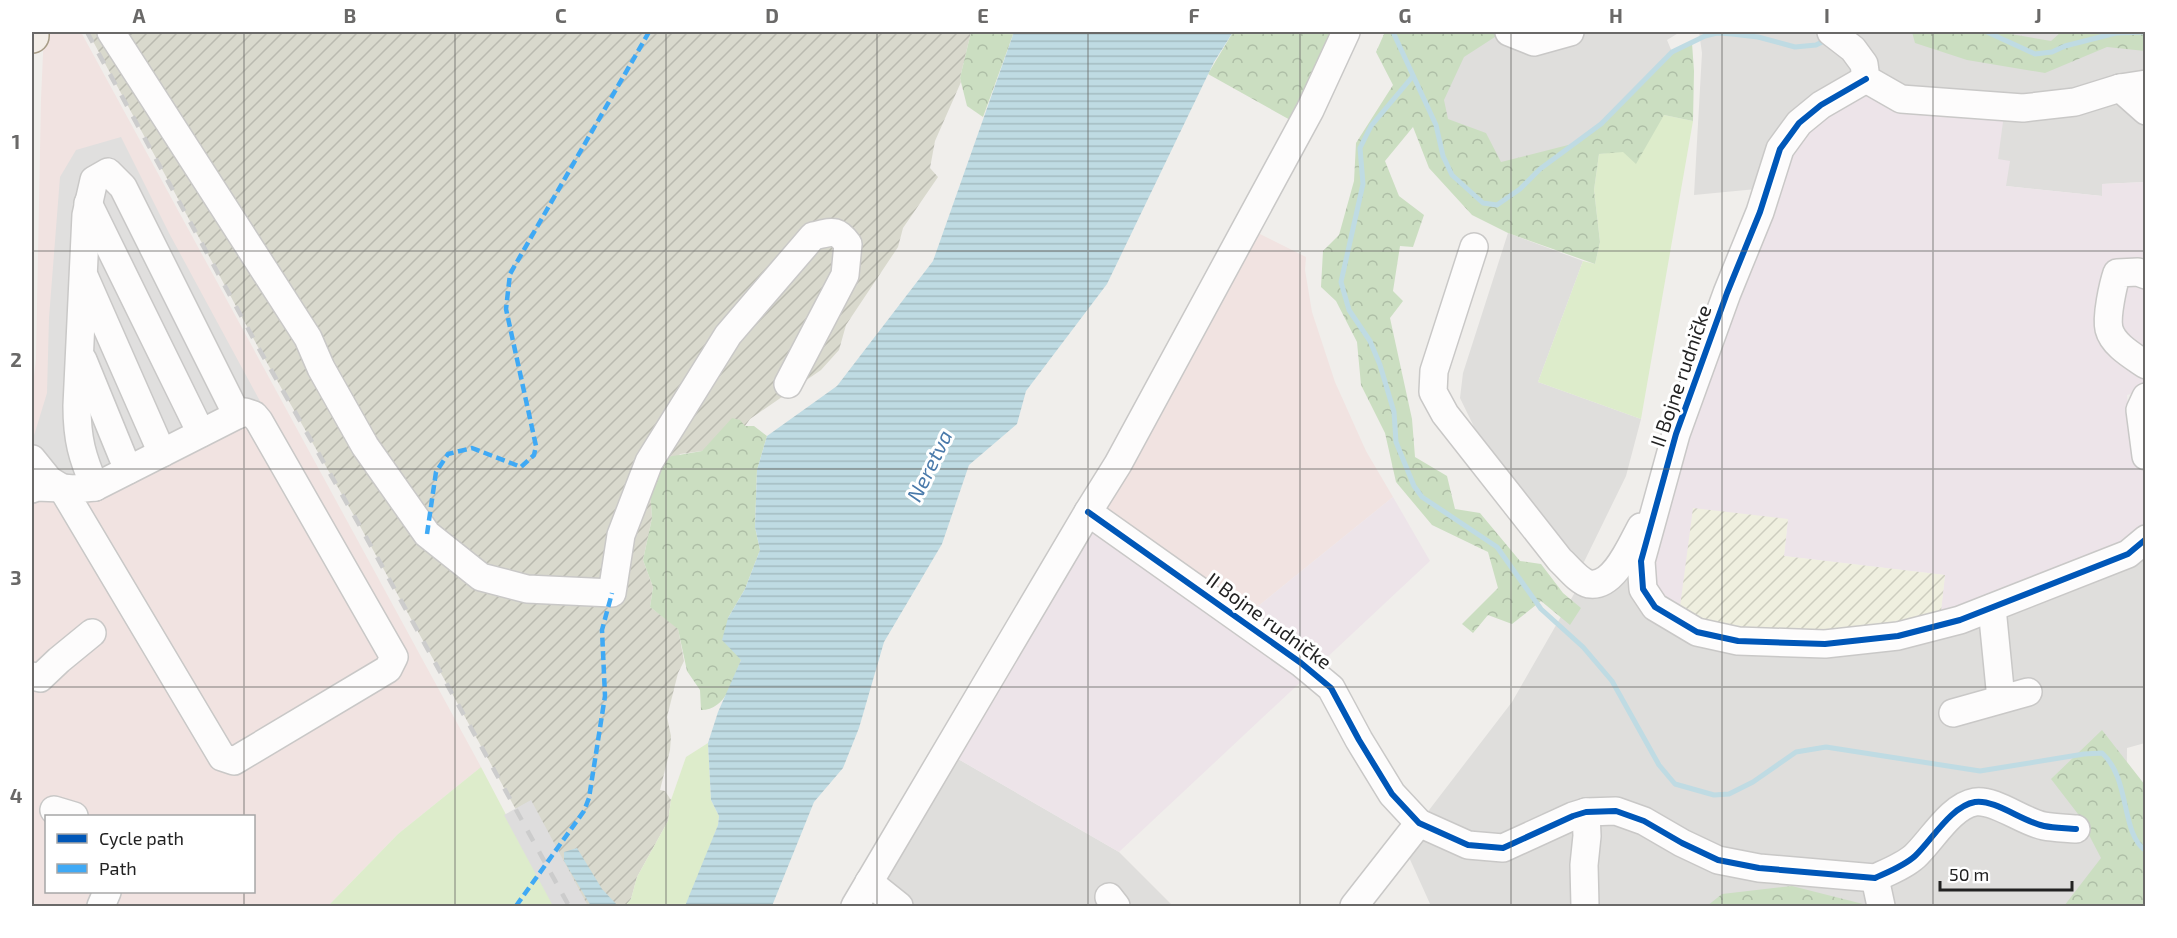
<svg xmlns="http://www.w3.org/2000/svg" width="2177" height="938" font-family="'Exo 2',sans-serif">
  <defs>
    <pattern id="construction-furrows" width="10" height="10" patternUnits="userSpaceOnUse" patternTransform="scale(1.5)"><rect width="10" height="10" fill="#d9d9cd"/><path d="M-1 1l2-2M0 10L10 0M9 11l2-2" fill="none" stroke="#babab0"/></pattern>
    <pattern id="farmland-furrows" width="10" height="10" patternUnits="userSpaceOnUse" patternTransform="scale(1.5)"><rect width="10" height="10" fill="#efefdf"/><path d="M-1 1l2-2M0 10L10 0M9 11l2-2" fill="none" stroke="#cdcdbf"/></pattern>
    <pattern id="forest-crowns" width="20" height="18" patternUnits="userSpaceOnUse" patternTransform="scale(1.5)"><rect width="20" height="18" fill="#cbdec1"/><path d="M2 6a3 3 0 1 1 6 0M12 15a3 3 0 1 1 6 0" fill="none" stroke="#aebea6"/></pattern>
    <pattern id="water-rules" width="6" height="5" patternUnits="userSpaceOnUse" patternTransform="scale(1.5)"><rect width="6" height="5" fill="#bfdbe3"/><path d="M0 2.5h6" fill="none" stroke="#a4bcc2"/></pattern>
  </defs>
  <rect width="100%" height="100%" fill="#f0eeeb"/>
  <g fill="#dfdedc">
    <path d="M1393,32H1680L1667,40L1672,52L1601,124L1540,169L1497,205Z"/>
    <path d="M1699,32H2145V182L2102,184V196L2006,186L1767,188L1694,195L1702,53Z"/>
    <path d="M1508,233L1583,261L1538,382L1641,419L1626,476L1583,564L1538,512L1477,433L1460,398L1463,373Z"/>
    <path d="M1641,526L1643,589L1898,636L2145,539V743L2127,748L2126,868L2104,906H1431L1403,844L1512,702L1582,580L1590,584Z"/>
    <path d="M946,752L1119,852L1173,906H855Z"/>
  </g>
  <g fill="#f1e3e1" fill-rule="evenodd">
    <path d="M44,32H81L481,767L398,834L328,906H32V394L36,359L41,99ZM46,816H254V892H46Z"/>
    <path d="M1246,227L1306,257L1305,270L1312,312L1335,382L1366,451L1393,497L1241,620L1088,512Z"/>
  </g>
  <g fill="#ede4e9">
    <path d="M1844,92L2005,107L1998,159L2010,161L2006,186L2102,196V184L2145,182V390L2127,395L2128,405L2145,456V539L1940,620L1945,575L1784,556L1788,520L1678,622L1643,589L1654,517L1780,149Z"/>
    <path d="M1393,497L1430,561L1119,852L946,752L1088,512L1241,620Z"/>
  </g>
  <path fill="url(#construction-furrows)" d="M88,32H971L960,78L961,82L935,141L930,168L938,177L903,228L898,247L846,325L839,350L821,370L750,419L745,426L702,451L680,454L650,489L652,518L643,560L653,587L650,607L678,628L684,661L678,673L667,717L671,736L670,750L660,790L665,791L671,800L668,821L637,877L631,899L625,906H569L361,528L258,347Z"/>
  <path fill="url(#farmland-furrows)" d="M1693,508L1788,519L1784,556L1945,575L1940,620L1825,644L1678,622Z"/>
  <g fill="#ddeccb">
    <path d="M1664,115L1693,121L1641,419L1538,382L1583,261L1595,264L1600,242L1594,190L1599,154L1623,151Z"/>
    <path d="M708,743L711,800L719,816L718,825L689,901L685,906H625L631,899L637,877L668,821L671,800L686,757Z"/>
    <path d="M481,767L554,906H328L398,834Z"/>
  </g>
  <g fill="url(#forest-crowns)">
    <path d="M971,32H1014L983,117L967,106L960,78Z"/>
    <path d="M1233,32H1346L1301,126L1208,74Z"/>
    <path d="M1385,32H1495L1498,35L1464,57L1444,100L1448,119L1486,133L1501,162L1576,143L1601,124L1672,52L1692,43L1694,71L1693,121L1664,115L1636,164L1623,152L1599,154L1594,190L1600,242L1595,264L1508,233L1472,215L1429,168L1413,127L1385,161L1399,196L1424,215L1413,247L1400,246L1393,291L1403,301L1390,318L1412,419L1415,457L1447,476L1455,509L1480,513L1520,561L1541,564L1563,593L1581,608L1570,625L1541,601L1512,624L1488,615L1473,633L1462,624L1498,588L1488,552L1432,525L1396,482L1385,433L1361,385L1357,342L1336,301L1321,287L1323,251L1339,235L1354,181L1356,143L1393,85L1376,52Z"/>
    <path d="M1912,32H1999L2051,41L2061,32H2145V51L2107,47L2045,73L1967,60L1915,43Z"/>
    <path d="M732,418L740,420L745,426H754L767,436L757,470L755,527L760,550L745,589L728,618L741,660C733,679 727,710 701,710L700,690L687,671L678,629L650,607L653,587L643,560L652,518L650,490L667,457L702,451Z"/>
    <path d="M2102,730L2145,785V906H2064L2101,858L2078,814L2051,779Z"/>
    <path d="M1792,886L1863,904L1865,906H1707L1722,894Z"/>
  </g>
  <path fill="#e0dfde" d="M121,137L169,233L261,403L245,412L74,489L32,459V442L47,393L49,318L60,177L76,150Z"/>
  <g fill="url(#water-rules)">
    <path d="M1014,32H1233L1214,62L1107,284L1026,391L1017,424L969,465L942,544L884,642L859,728L843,768L814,802L772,906H685L718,825L719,816L711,800L708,743L718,712L741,660L722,640L728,618L745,589L760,550L755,527L757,470L767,436L837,386L933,261Z"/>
    <path d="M577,848L602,889L618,906H591L564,861V852Z"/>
  </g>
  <path fill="#dedddd" d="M531,800L588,906H553L504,815Z"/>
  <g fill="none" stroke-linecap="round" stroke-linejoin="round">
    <g stroke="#bfdbe3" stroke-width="5">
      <path d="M1393,32L1436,125L1443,156L1452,175L1483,203L1497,205L1520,189L1540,169L1601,124L1672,52L1705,36L1717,33L1732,34L1758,37L1795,47L1816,45L1828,39"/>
      <path d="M1987,32L2035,54L2052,52L2065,46L2116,33L2146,32"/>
      <path d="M1413,76L1371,126L1360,148L1363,184L1341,282L1349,310L1370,341L1380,365L1394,412L1396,442L1414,486L1422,497L1497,547L1541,609L1583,647L1612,681L1659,765L1675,784L1714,795L1729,794L1753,782L1796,752L1826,747L1980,771L2084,754L2102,753C2131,779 2120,833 2146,851"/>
    </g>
    <g stroke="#c9c8c7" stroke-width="30">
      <g id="minor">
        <path d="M111,32L308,338L321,368L365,446L427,534L481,577L527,589L612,593L621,535L649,462L728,335L813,236C832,232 836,228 848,244L845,275L788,384"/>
        <path d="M1509,32L1534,42L1570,32"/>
        <path d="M1831,32L1853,49L1864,64L1866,79L1901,99L2023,108L2075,102L2120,88L2146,84"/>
        <path d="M1866,79L1821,105L1799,123L1780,149L1760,212L1727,293L1676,434L1641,561L1643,589L1655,607L1697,632L1738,641L1825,644L1898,636L1960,620L2128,554L2146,539"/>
        <path d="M2120,88L2146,111"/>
        <path d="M88,203L201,433"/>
        <path d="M1474,247L1434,371L1433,392L1445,414L1560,560C1568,567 1578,581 1589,584C1614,588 1631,545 1641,527"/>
        <path d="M2146,275L2138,272L2117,273C2113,285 2106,317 2109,329C2113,345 2133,356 2146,365"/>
        <path d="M85,278L162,453"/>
        <path d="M83,360L128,470"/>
        <path d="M2146,397L2140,410L2146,456"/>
        <path d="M245,412L254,415L259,421L394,657L388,669L234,761L222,757L62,488L74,489L95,487L237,415Z"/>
        <path d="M32,459L49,480L62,488L36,487L32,489"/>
        <path d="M95,487C82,457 77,439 77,406L86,215L94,180L108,172L123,187L237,415"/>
        <path d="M1088,512L1301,663L1331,688L1359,740L1392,794L1419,823L1468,845L1503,848L1573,816L1586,812L1616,811L1644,821L1682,843L1718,860L1759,868L1875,878C1888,872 1904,866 1915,856C1932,840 1951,806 1975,802C1995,799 2023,822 2044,826C2054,828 2066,828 2076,829"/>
        <path d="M1992,608L2001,699"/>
        <path d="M32,676L40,678L59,660L92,633"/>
        <path d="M1953,713L2028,692"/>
        <path d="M54,810L74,816"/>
        <path d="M1875,878L1881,906"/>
        <path d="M869,882L899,906"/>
        <path d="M1109,897L1116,906"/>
        <path d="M101,906L107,892"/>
        <path d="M855,906L1088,512L1118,464L1310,110L1346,32"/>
        <path d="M1354,906L1419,823"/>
        <path d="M1585,906L1584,865L1587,836L1586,812"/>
      </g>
    </g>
    <g stroke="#a79c86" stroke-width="36">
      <path id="major" d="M32,36V32"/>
    </g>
    <use href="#minor" stroke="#fdfcfc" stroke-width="27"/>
    <use href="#major" stroke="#f3ede7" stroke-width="33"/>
    <path stroke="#ccc" stroke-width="4.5" stroke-dasharray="12 12" stroke-linecap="butt" d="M87,32L258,347L361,528L569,906"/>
    <g stroke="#3fa9f5" stroke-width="4.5" stroke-dasharray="9 4.5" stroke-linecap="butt">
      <path d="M427,534L436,472L448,454L472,448L521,467L534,455L536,446L506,309L510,274L649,32"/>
      <path d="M516,906L584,811L589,798L605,696L602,630L612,593"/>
    </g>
    <g stroke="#fff" stroke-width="10">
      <g id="cycleway">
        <path d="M1866,79L1821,105L1799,123L1780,149L1760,212L1727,293L1676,434L1641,561L1643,589L1655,607L1697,632L1738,641L1825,644L1898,636L1960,620L2128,554L2146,539"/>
        <path d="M1088,512L1301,663L1331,688L1359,740L1392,794L1419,823L1468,845L1503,848L1573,816L1586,812L1616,811L1644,821L1682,843L1718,860L1759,868L1875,878C1888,872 1904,866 1915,856C1932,840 1951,806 1975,802C1995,799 2023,822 2044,826C2054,828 2066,828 2076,829"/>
      </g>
    </g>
    <use href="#cycleway" stroke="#0057b8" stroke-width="6"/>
  </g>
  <path fill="none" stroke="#6a6968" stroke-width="1.5" stroke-opacity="0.55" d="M244,32V816M455,32V906M666,32V906M877,32V906M1088,32V906M1300,32V906M1511,32V906M1722,32V906M1933,32V906M32,251H2146M32,469H2146M32,687H2146M244,892V906"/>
  <g text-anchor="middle" stroke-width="6" stroke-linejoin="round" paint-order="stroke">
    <g font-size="20" fill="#222" stroke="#fff">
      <text transform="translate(1681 376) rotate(-71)" y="7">II Bojne rudničke</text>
      <text transform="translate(1269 621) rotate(36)" y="7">II Bojne rudničke</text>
    </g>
    <g font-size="21" font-style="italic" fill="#4a7aab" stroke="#fff">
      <text transform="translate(930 466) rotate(-64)" y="7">Neretva</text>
    </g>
  </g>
  <rect width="2177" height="938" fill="none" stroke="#ffffff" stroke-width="66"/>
  <rect x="45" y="815" width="210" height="78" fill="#ffffff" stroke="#a7a7a7" stroke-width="1.5"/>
  <rect x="57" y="834" width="30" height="9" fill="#0057b8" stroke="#a7a7a7" stroke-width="1.5"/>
  <text x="99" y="845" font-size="18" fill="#222222">Cycle path</text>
  <rect x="57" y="864" width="30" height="9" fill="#3fa9f5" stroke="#a7a7a7" stroke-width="1.5"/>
  <text x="99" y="875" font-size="18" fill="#222222">Path</text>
  <path d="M1940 881v9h132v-9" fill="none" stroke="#222222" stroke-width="3"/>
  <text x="1949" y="881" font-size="18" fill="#222222" stroke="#ffffff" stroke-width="4.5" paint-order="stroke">50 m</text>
  <rect x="33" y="33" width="2111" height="872" fill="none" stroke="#6a6968" stroke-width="2"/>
  <g font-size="20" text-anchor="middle" font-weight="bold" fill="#6a6968">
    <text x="139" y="23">A</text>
    <text x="350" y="23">B</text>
    <text x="561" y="23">C</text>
    <text x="772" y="23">D</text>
    <text x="983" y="23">E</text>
    <text x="1194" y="23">F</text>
    <text x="1405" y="23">G</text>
    <text x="1616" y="23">H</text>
    <text x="1827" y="23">I</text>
    <text x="2038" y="23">J</text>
    <text x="16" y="149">1</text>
    <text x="16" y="367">2</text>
    <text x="16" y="585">3</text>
    <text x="16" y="803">4</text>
  </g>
</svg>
